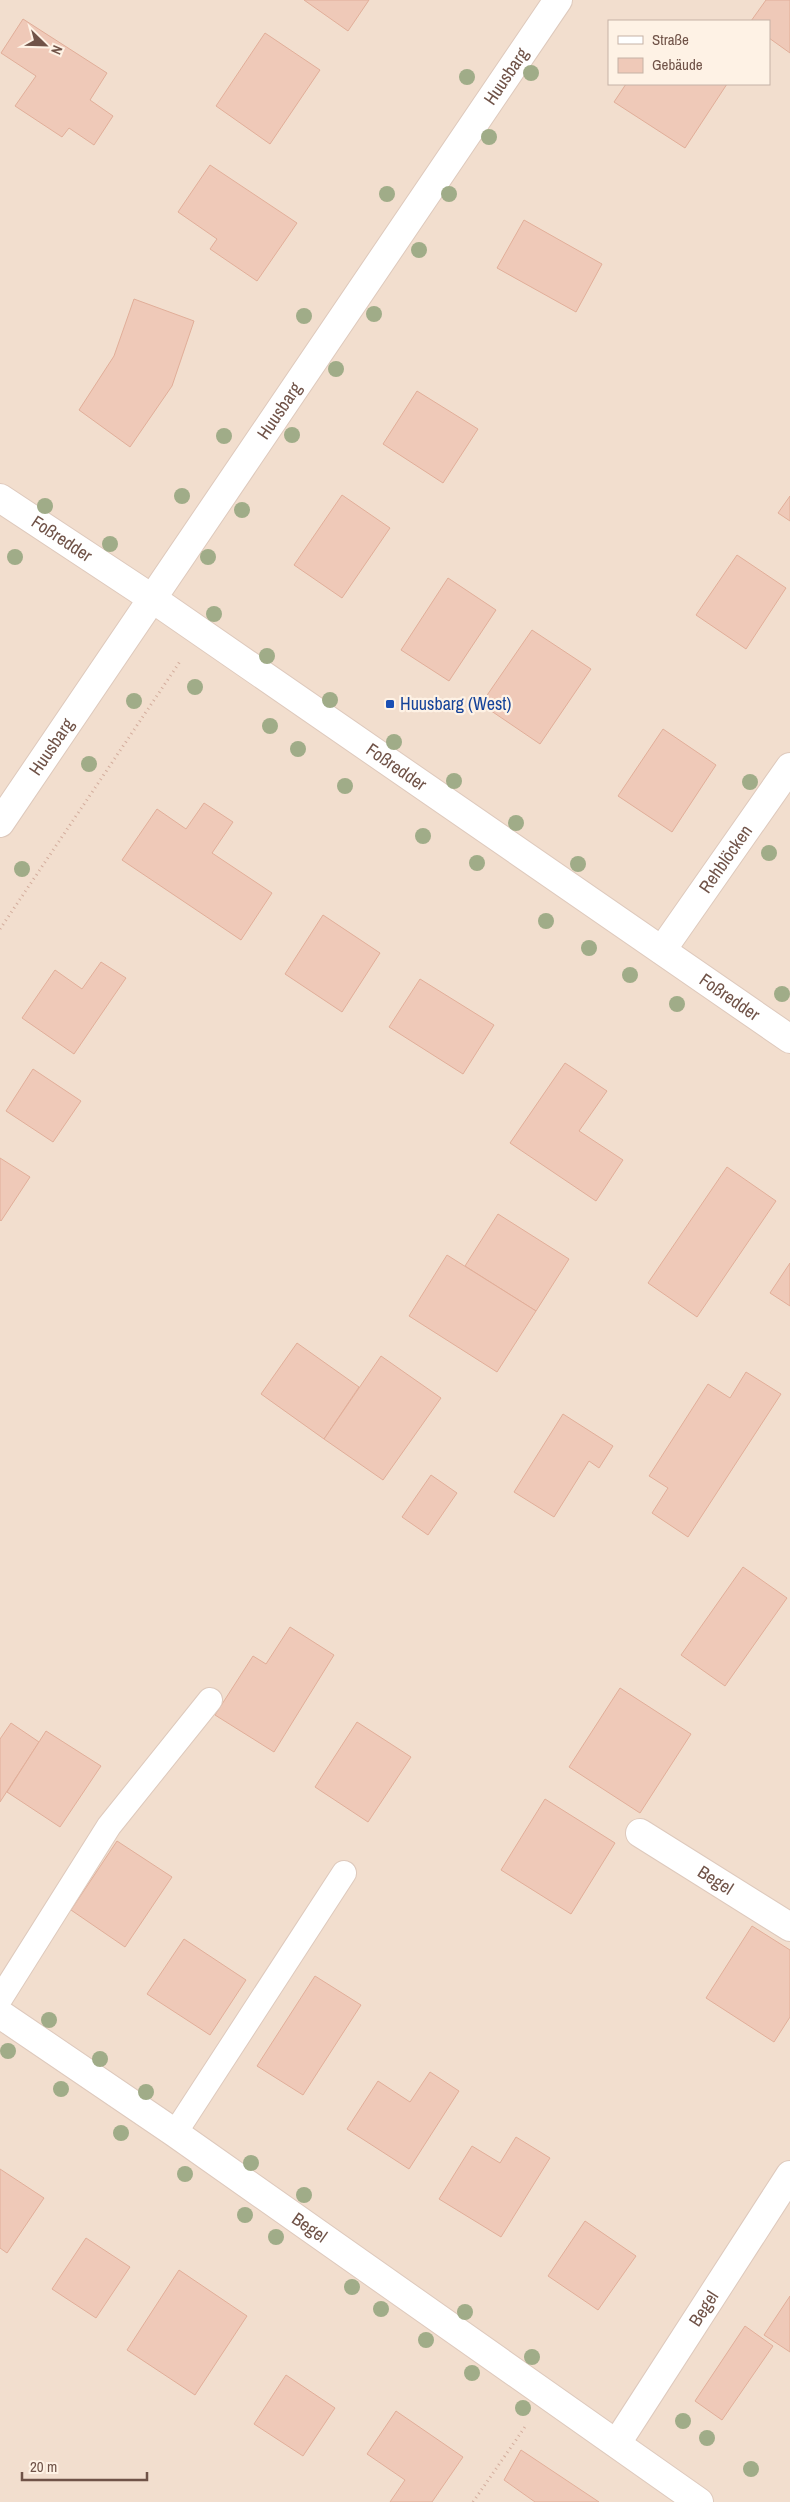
<svg xmlns="http://www.w3.org/2000/svg" width="790" height="2502" font-family="'Archivo Narrow',sans-serif">
  <rect width="100%" height="100%" fill="#fbeedf"/>
  <path fill="#f2dece" fill-rule="evenodd" d="M0,0H790V2502H0ZM609,21H769V84H609Z"/>
  <g fill="#efc9b8" stroke="#e1ae99">
    <path d="M304,0H369L348,31Z"/>
    <path d="M766,0H790V53L769,38V21H751Z"/>
    <path d="M23,19L107,73L90,100L113,116L94,145L69,128L62,137L15,106L36,76L1,53Z"/>
    <path d="M265,33L320,70L270,144L216,106Z"/>
    <path d="M626,84H727L685,148L614,102Z"/>
    <path d="M210,165L297,223L257,281L210,249L217,239L178,212Z"/>
    <path d="M524,220L602,264L576,312L497,268Z"/>
    <path d="M134,299L194,321L172,386L130,447L79,410L114,356Z"/>
    <path d="M417,391L478,429L443,483L383,444Z"/>
    <path d="M342,495L390,528L342,598L294,565Z"/>
    <path d="M790,496V521L778,513Z"/>
    <path d="M737,555L786,588L746,649L696,615Z"/>
    <path d="M448,578L496,610L449,681L401,650Z"/>
    <path d="M532,630L591,669L540,744L481,704Z"/>
    <path d="M663,729L716,765L672,832L618,796Z"/>
    <path d="M204,803L233,822L212,853L272,893L241,940L122,860L157,809L186,829Z"/>
    <path d="M323,915L380,953L342,1012L285,974Z"/>
    <path d="M101,962L126,978L74,1054L22,1018L55,970L82,989Z"/>
    <path d="M420,979L494,1025L463,1074L389,1027Z"/>
    <path d="M565,1063L607,1091L579,1131L623,1160L596,1201L510,1143Z"/>
    <path d="M33,1069L81,1101L53,1142L6,1111Z"/>
    <path d="M0,1158L30,1177L1,1221L0,1220Z"/>
    <path d="M727,1167L776,1201L697,1317L648,1283Z"/>
    <path d="M498,1214L569,1259L536,1311L465,1266Z"/>
    <path d="M447,1255L536,1311L497,1372L409,1316Z"/>
    <path d="M790,1263V1306L770,1293Z"/>
    <path d="M297,1343L359,1387L324,1439L261,1394Z"/>
    <path d="M381,1356L441,1398L383,1480L324,1439Z"/>
    <path d="M746,1372L781,1394L688,1537L652,1513L668,1488L649,1476L708,1384L730,1398Z"/>
    <path d="M563,1414L613,1446L599,1468L589,1461L554,1517L514,1492Z"/>
    <path d="M431,1475L457,1493L428,1535L402,1517Z"/>
    <path d="M743,1567L787,1598L725,1686L681,1655Z"/>
    <path d="M290,1627L334,1655L274,1752L215,1715L253,1656L266,1664Z"/>
    <path d="M620,1688L691,1734L640,1813L569,1767Z"/>
    <path d="M357,1722L411,1757L368,1822L315,1787Z"/>
    <path d="M11,1723L39,1742L0,1802V1739Z"/>
    <path d="M46,1731L101,1766L60,1827L7,1792Z"/>
    <path d="M545,1799L615,1843L571,1914L501,1870Z"/>
    <path d="M117,1841L172,1877L125,1947L71,1910Z"/>
    <path d="M752,1926L790,1950V2017L774,2042L706,1998Z"/>
    <path d="M184,1939L246,1980L210,2035L147,1994Z"/>
    <path d="M315,1976L361,2005L303,2095L257,2066Z"/>
    <path d="M430,2072L459,2091L409,2169L347,2129L378,2081L410,2102Z"/>
    <path d="M516,2137L550,2158L501,2237L439,2199L472,2146L500,2163Z"/>
    <path d="M0,2169L44,2198L7,2253L0,2248Z"/>
    <path d="M585,2221L636,2256L598,2310L548,2276Z"/>
    <path d="M86,2238L130,2267L96,2318L52,2289Z"/>
    <path d="M179,2270L247,2316L195,2395L127,2350Z"/>
    <path d="M790,2296V2352L764,2335Z"/>
    <path d="M745,2326L773,2346L722,2420L695,2401Z"/>
    <path d="M286,2375L335,2408L303,2456L254,2424Z"/>
    <path d="M396,2411L463,2457L432,2502H390L405,2480L367,2454Z"/>
    <path d="M521,2450L599,2502H535L504,2480Z"/>
  </g>
  <g fill="none" stroke-linecap="round" stroke-linejoin="round">
    <g stroke="#dec9bc" stroke-width="26">
      <g id="lane">
        <path d="M0,1999L109,1826L210,1700"/>
        <path d="M175,2133L344,1873"/>
      </g>
    </g>
    <g stroke="#dec9bc" stroke-width="30">
      <g id="street">
        <path id="s1" d="M0,498L153,599L790,1039"/>
        <path id="s2" d="M0,823L558,0"/>
        <path id="s3" d="M662,950L790,767"/>
        <path id="s4" d="M640,1833L790,1927"/>
        <path id="s5" d="M0,2014L175,2133L699,2502"/>
        <path id="s6" d="M617,2443L790,2175"/>
      </g>
    </g>
    <g stroke="#d3ac9c" stroke-width="3" stroke-dasharray="1 4" stroke-linecap="butt">
      <path d="M0,929L181,660"/>
      <path d="M473,2502L527,2424"/>
    </g>
    <use href="#lane" stroke="#fff" stroke-width="24"/>
    <use href="#street" stroke="#fff" stroke-width="28"/>
  </g>
  <g fill="#a0ac88">
    <circle cx="531" cy="73" r="8"/>
    <circle cx="467" cy="77" r="8"/>
    <circle cx="489" cy="137" r="8"/>
    <circle cx="387" cy="194" r="8"/>
    <circle cx="449" cy="194" r="8"/>
    <circle cx="419" cy="250" r="8"/>
    <circle cx="374" cy="314" r="8"/>
    <circle cx="304" cy="316" r="8"/>
    <circle cx="336" cy="369" r="8"/>
    <circle cx="292" cy="435" r="8"/>
    <circle cx="224" cy="436" r="8"/>
    <circle cx="182" cy="496" r="8"/>
    <circle cx="45" cy="506" r="8"/>
    <circle cx="242" cy="510" r="8"/>
    <circle cx="110" cy="544" r="8"/>
    <circle cx="15" cy="557" r="8"/>
    <circle cx="208" cy="557" r="8"/>
    <circle cx="214" cy="614" r="8"/>
    <circle cx="267" cy="656" r="8"/>
    <circle cx="195" cy="687" r="8"/>
    <circle cx="330" cy="700" r="8"/>
    <circle cx="134" cy="701" r="8"/>
    <circle cx="270" cy="726" r="8"/>
    <circle cx="394" cy="742" r="8"/>
    <circle cx="298" cy="749" r="8"/>
    <circle cx="89" cy="764" r="8"/>
    <circle cx="454" cy="781" r="8"/>
    <circle cx="750" cy="782" r="8"/>
    <circle cx="345" cy="786" r="8"/>
    <circle cx="516" cy="823" r="8"/>
    <circle cx="423" cy="836" r="8"/>
    <circle cx="769" cy="853" r="8"/>
    <circle cx="477" cy="863" r="8"/>
    <circle cx="578" cy="864" r="8"/>
    <circle cx="22" cy="869" r="8"/>
    <circle cx="546" cy="921" r="8"/>
    <circle cx="589" cy="948" r="8"/>
    <circle cx="630" cy="975" r="8"/>
    <circle cx="782" cy="994" r="8"/>
    <circle cx="677" cy="1004" r="8"/>
    <circle cx="49" cy="2020" r="8"/>
    <circle cx="8" cy="2051" r="8"/>
    <circle cx="100" cy="2059" r="8"/>
    <circle cx="61" cy="2089" r="8"/>
    <circle cx="146" cy="2092" r="8"/>
    <circle cx="121" cy="2133" r="8"/>
    <circle cx="251" cy="2163" r="8"/>
    <circle cx="185" cy="2174" r="8"/>
    <circle cx="304" cy="2195" r="8"/>
    <circle cx="245" cy="2215" r="8"/>
    <circle cx="276" cy="2237" r="8"/>
    <circle cx="352" cy="2287" r="8"/>
    <circle cx="381" cy="2309" r="8"/>
    <circle cx="465" cy="2312" r="8"/>
    <circle cx="426" cy="2340" r="8"/>
    <circle cx="532" cy="2357" r="8"/>
    <circle cx="472" cy="2373" r="8"/>
    <circle cx="523" cy="2408" r="8"/>
    <circle cx="683" cy="2421" r="8"/>
    <circle cx="707" cy="2438" r="8"/>
    <circle cx="751" cy="2469" r="8"/>
  </g>
  <rect fill="#1a4fb4" stroke="#fef2e5" stroke-width="2" x="385" y="699" width="10" height="10" rx="2.5"/>
  <g text-anchor="middle" stroke-width="4.5" stroke-linejoin="round" paint-order="stroke">
    <g font-size="18" fill="#705348" stroke="#fef2e5">
      <text dy="6" stroke="none"><textPath href="#s2" startOffset="902">Huusbarg</textPath></text>
      <text dy="6" stroke="none"><textPath href="#s2" startOffset="498">Huusbarg</textPath></text>
      <text dy="6" stroke="none"><textPath href="#s1" startOffset="74">Foßredder</textPath></text>
      <text dy="6" stroke="none"><textPath href="#s2" startOffset="92">Huusbarg</textPath></text>
      <text dy="6" stroke="none"><textPath href="#s1" startOffset="479">Foßredder</textPath></text>
      <text dy="6" stroke="none"><textPath href="#s3" startOffset="111">Rehblöcken</textPath></text>
      <text dy="6" stroke="none"><textPath href="#s1" startOffset="884">Foßredder</textPath></text>
      <text dy="6" stroke="none"><textPath href="#s4" startOffset="89">Begel</textPath></text>
      <text dy="6" stroke="none"><textPath href="#s5" startOffset="376">Begel</textPath></text>
      <text dy="6" stroke="none"><textPath href="#s6" startOffset="160">Begel</textPath></text>
    </g>
    <g font-size="18" fill="#164399" stroke="#fef2e5" text-anchor="start">
      <text x="400" y="710">Huusbarg (West)</text>
    </g>
  </g>
  <rect x="608" y="20" width="162" height="65" fill="#fef2e5" stroke="#c5b2a6"/>
  <rect x="618" y="36" width="25" height="8" fill="#ffffff" stroke="#c5b2a6"/>
  <text x="652" y="45" font-size="15" fill="#705348">Straße</text>
  <rect x="618" y="58" width="25" height="15" fill="#efc9b8" stroke="#c5b2a6"/>
  <text x="652" y="70" font-size="15" fill="#705348">Gebäude</text>
  <g transform="translate(45 45) rotate(113)" stroke="#fef2e5" stroke-width="4" paint-order="stroke">
  <path d="M0-4L9 19L0 12L-9 19Z" fill="#705348"/>
  <text y="-8" font-size="14" font-weight="bold" text-anchor="middle" fill="#705348">N</text>
  </g>
  <path d="M22 2472v8h125v-8" fill="none" stroke="#705348" stroke-width="2.5"/>
  <text x="30" y="2472" font-size="15" fill="#705348" stroke="#fef2e5" stroke-width="4" paint-order="stroke">20 m</text>
</svg>
